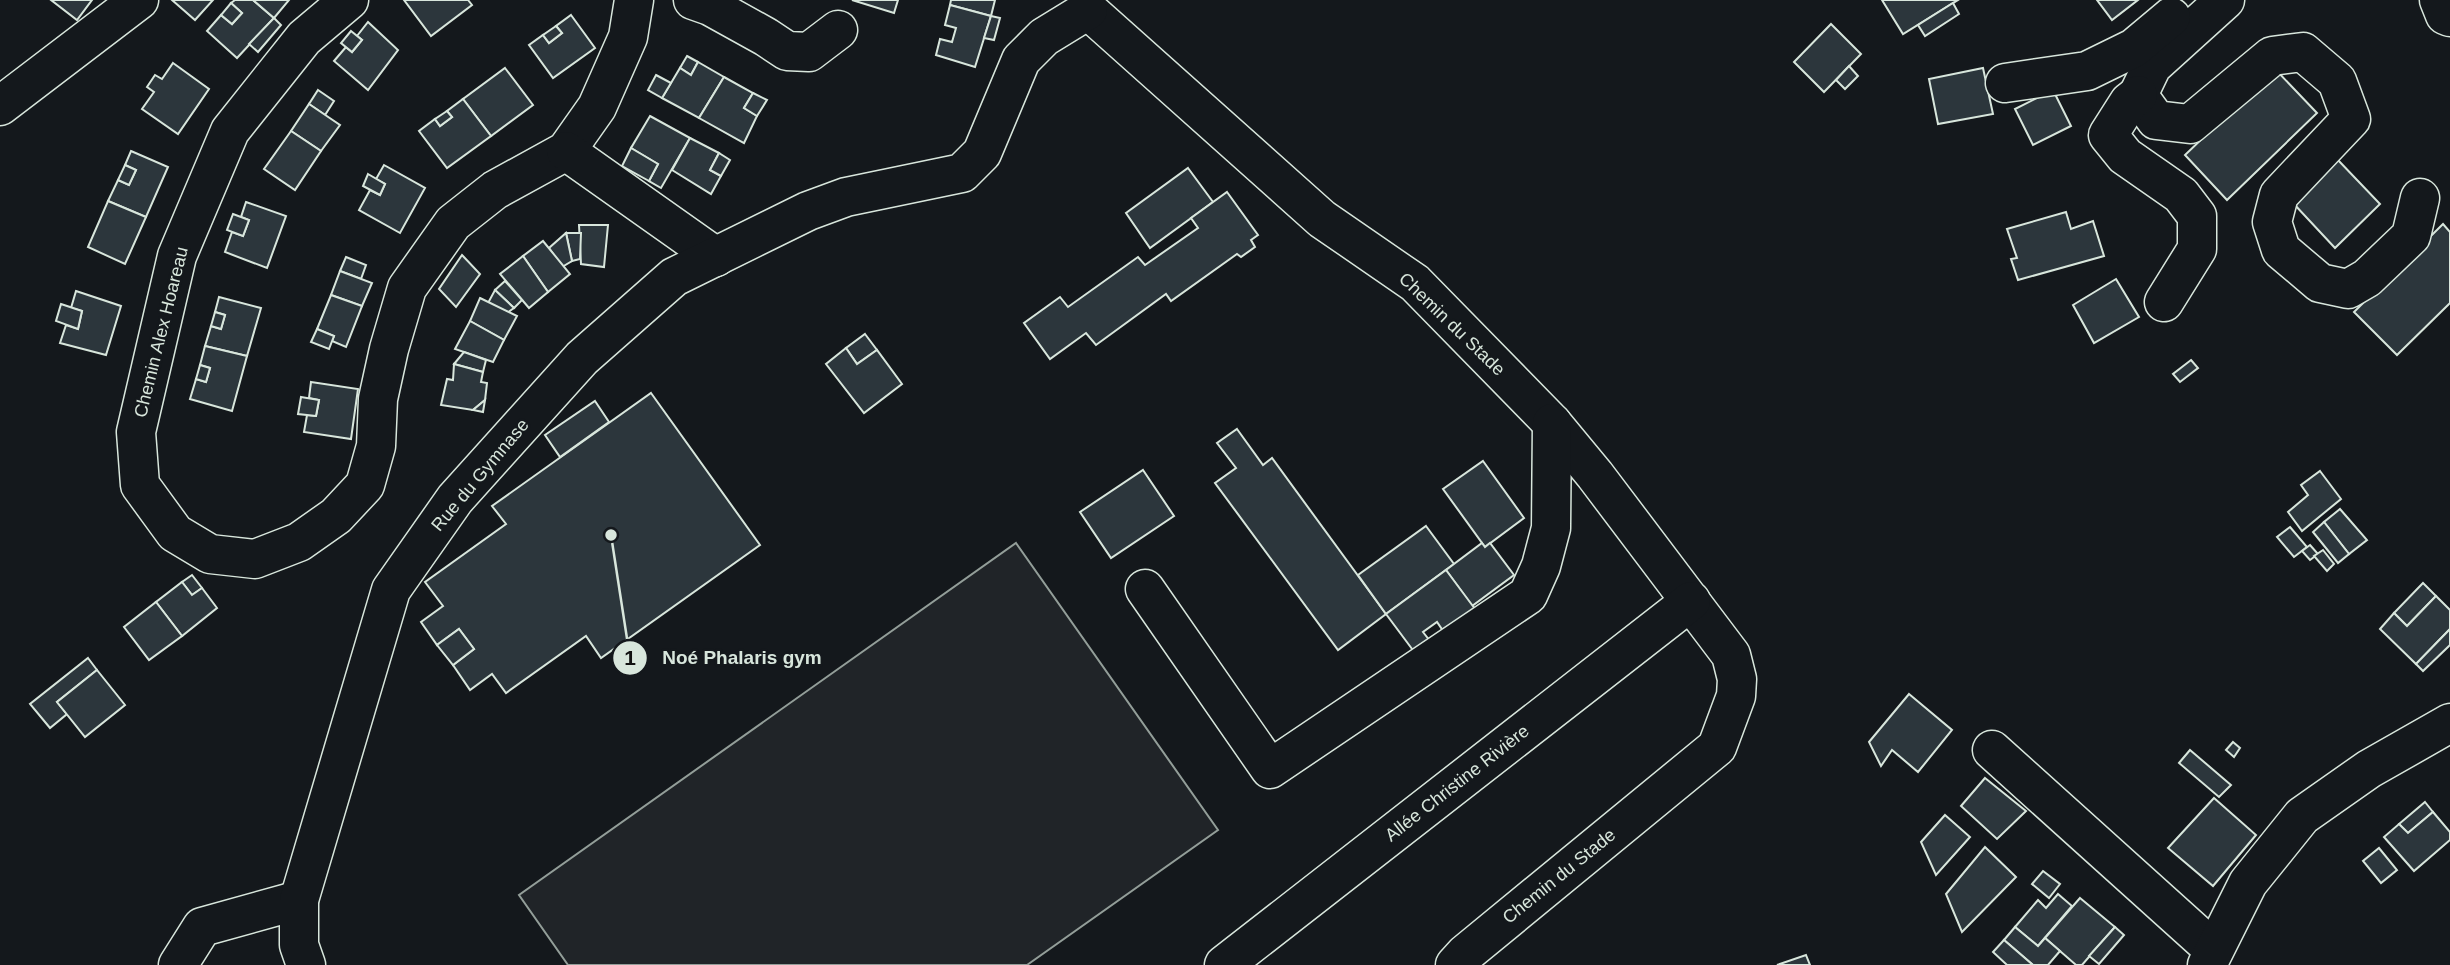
<svg xmlns="http://www.w3.org/2000/svg" width="2450" height="965" font-family="Arial,sans-serif">
  <rect width="100%" height="100%" fill="#14181c"/>
  <path fill="#202428" stroke="#939e99" stroke-width="2" d="M1016,543L1218,830L1027,965H568L519,895Z"/>
  <g fill="#2c363c" stroke="#d8e6dc" stroke-width="2">
    <path d="M51,0H92L77,20Z"/>
    <path d="M172,0H213L195,20Z"/>
    <path d="M235,0H253L274,18L237,58L207,31L221,15L232,24L242,13L231,3Z"/>
    <path d="M253,0H289L274,18Z"/>
    <path d="M404,0H468L472,5L431,36Z"/>
    <path d="M852,0H898L894,13Z"/>
    <path d="M951,0H995L991,16L950,5Z"/>
    <path d="M1882,0H1958L1903,34Z"/>
    <path d="M2097,0H2138L2112,20Z"/>
    <path d="M231,3L242,13L232,24L221,15Z"/>
    <path d="M1953,3L1959,14L1925,36L1918,25Z"/>
    <path d="M950,5L991,16L975,67L936,55L940,39L952,42L956,28L945,25Z"/>
    <path d="M571,15L595,48L553,78L529,45L543,35L549,43L562,33L556,26Z"/>
    <path d="M991,16L1000,18L994,40L984,38Z"/>
    <path d="M274,18L281,25L258,52L249,44Z"/>
    <path d="M368,22L398,50L368,90L334,61L346,47L352,52L362,40L357,36Z"/>
    <path d="M1831,24L1861,54L1824,92L1794,62Z"/>
    <path d="M556,26L562,33L549,43L543,35Z"/>
    <path d="M351,31L362,40L352,52L341,43Z"/>
    <path d="M687,56L698,62L691,75L680,68Z"/>
    <path d="M698,62L724,77L699,118L662,98L680,68L691,75Z"/>
    <path d="M173,63L209,89L178,134L142,109L154,92L147,87L155,75L162,79Z"/>
    <path d="M1849,66L1858,76L1845,89L1836,80Z"/>
    <path d="M505,68L533,105L491,136L463,99Z"/>
    <path d="M1983,68L1993,114L1938,124L1929,79Z"/>
    <path d="M2275,69L2317,113L2227,200L2185,155Z"/>
    <path d="M656,75L671,83L662,98L648,90Z"/>
    <path d="M724,77L753,93L744,108L757,116L744,143L699,118Z"/>
    <path d="M318,90L334,101L325,115L309,104Z"/>
    <path d="M2053,90L2071,126L2033,145L2015,109Z"/>
    <path d="M753,93L767,100L757,116L744,108Z"/>
    <path d="M463,99L491,136L447,168L419,131L435,119L440,126L452,117L447,111Z"/>
    <path d="M309,104L340,125L321,151L291,131Z"/>
    <path d="M447,111L452,117L440,126L435,119Z"/>
    <path d="M650,116L690,138L661,188L649,181L658,164L631,148Z"/>
    <path d="M291,131L321,151L295,190L264,169Z"/>
    <path d="M690,138L719,153L710,170L721,176L711,194L672,170Z"/>
    <path d="M631,148L658,164L649,181L622,166Z"/>
    <path d="M131,151L168,167L146,217L108,201L118,180L129,185L136,170L125,165Z"/>
    <path d="M719,153L730,160L721,176L710,170Z"/>
    <path d="M2337,159L2380,204L2335,248L2293,203Z"/>
    <path d="M125,165L136,170L129,185L118,180Z"/>
    <path d="M384,165L425,188L400,233L359,210L370,190L380,195L385,184L376,179Z"/>
    <path d="M1188,168L1213,202L1150,248L1126,213Z"/>
    <path d="M368,174L385,184L380,195L363,186Z"/>
    <path d="M1227,192L1258,235L1251,240L1255,247L1241,257L1237,254L1171,301L1166,294L1096,345L1086,333L1050,359L1024,323L1060,297L1068,307L1138,257L1145,265L1198,228L1191,218Z"/>
    <path d="M108,201L146,217L125,264L88,247Z"/>
    <path d="M246,202L286,216L267,268L225,252L232,232L243,236L249,220L241,217Z"/>
    <path d="M2066,212L2071,229L2093,221L2104,256L2018,280L2011,259L2017,258L2007,229Z"/>
    <path d="M233,214L249,220L243,236L227,230Z"/>
    <path d="M2443,224L2450,232V303L2397,355L2354,312Z"/>
    <path d="M579,225H608L604,267L581,264Z"/>
    <path d="M566,233H581L580,259L572,261Z"/>
    <path d="M566,233L572,261L562,267L549,248Z"/>
    <path d="M543,241L570,274L548,292L523,256Z"/>
    <path d="M462,255L480,274L456,307L439,289Z"/>
    <path d="M523,256L548,292L529,308L500,274Z"/>
    <path d="M346,257L366,265L361,279L340,271Z"/>
    <path d="M340,271L372,283L362,306L331,295Z"/>
    <path d="M2116,279L2139,317L2094,343L2073,305Z"/>
    <path d="M505,281L522,300L514,308L495,290Z"/>
    <path d="M495,290L514,308L507,313L488,303Z"/>
    <path d="M76,291L121,306L106,355L60,343L66,325L78,329L82,311L71,308Z"/>
    <path d="M331,295L362,306L346,347L332,341L334,336L317,329Z"/>
    <path d="M219,297L261,308L247,356L205,346L211,326L221,329L225,315L215,312Z"/>
    <path d="M480,298L517,316L504,340L470,321Z"/>
    <path d="M61,304L82,311L78,329L56,321Z"/>
    <path d="M215,312L225,315L221,329L211,326Z"/>
    <path d="M470,321L504,340L493,362L455,349Z"/>
    <path d="M317,329L334,336L329,349L311,342Z"/>
    <path d="M865,334L877,350L857,364L846,348Z"/>
    <path d="M205,346L247,356L232,411L190,399L196,379L206,382L210,368L200,365Z"/>
    <path d="M846,348L857,364L877,350L902,384L864,413L826,364Z"/>
    <path d="M464,352L486,360L483,372L454,364Z"/>
    <path d="M2191,360L2198,368L2180,382L2173,374Z"/>
    <path d="M454,364L483,372L481,382L487,383L485,400L473,410L441,405L447,379L453,380Z"/>
    <path d="M200,365L210,368L206,382L196,379Z"/>
    <path d="M311,382L358,389L351,439L304,432L307,415L316,416L319,400L309,398Z"/>
    <path d="M651,393L760,545L601,658L586,636L506,693L492,674L470,690L453,665L474,649L459,629L437,645L421,622L443,606L425,582L506,524L492,506Z"/>
    <path d="M301,397L319,400L316,416L298,414Z"/>
    <path d="M485,400L483,412L473,410Z"/>
    <path d="M595,401L609,422L560,457L545,435Z"/>
    <path d="M1237,429L1263,465L1272,458L1386,614L1338,650L1215,483L1236,468L1217,443Z"/>
    <path d="M1483,461L1524,518L1485,547L1443,489Z"/>
    <path d="M1143,470L1174,516L1111,558L1080,512Z"/>
    <path d="M2320,471L2341,499L2302,531L2288,512L2308,495L2301,485Z"/>
    <path d="M2340,509L2367,540L2349,554L2324,522Z"/>
    <path d="M2324,522L2349,554L2338,563L2313,532Z"/>
    <path d="M1426,526L1454,564L1386,614L1358,575Z"/>
    <path d="M2290,527L2307,547L2294,557L2277,537Z"/>
    <path d="M1482,543L1485,547L1490,543L1514,575L1472,606L1446,570Z"/>
    <path d="M2310,545L2318,554L2310,560L2302,551Z"/>
    <path d="M2323,550L2334,564L2327,571L2314,556Z"/>
    <path d="M1446,570L1481,617L1450,641L1437,622L1423,632L1437,650L1421,661L1386,614Z"/>
    <path d="M192,575L202,588L192,595L182,582Z"/>
    <path d="M182,582L192,595L202,588L217,608L182,636L156,602Z"/>
    <path d="M2423,583L2436,596L2407,626L2394,613Z"/>
    <path d="M2436,596L2450,610V629L2416,664L2380,629L2394,613L2407,626Z"/>
    <path d="M156,602L182,636L149,660L124,627Z"/>
    <path d="M459,629L474,649L453,665L437,645Z"/>
    <path d="M2450,629V645L2423,671L2416,664Z"/>
    <path d="M88,658L97,670L57,702L67,714L50,728L30,704Z"/>
    <path d="M97,670L125,705L85,737L57,702Z"/>
    <path d="M1909,694L1952,730L1918,772L1892,750L1881,766L1869,742Z"/>
    <path d="M2233,742L2240,748L2234,757L2226,750Z"/>
    <path d="M2190,750L2231,785L2219,797L2179,763Z"/>
    <path d="M1985,778L2026,811L1997,839L1961,806Z"/>
    <path d="M2214,798L2256,835L2213,886L2168,848Z"/>
    <path d="M2425,802L2433,812L2408,833L2399,824Z"/>
    <path d="M2433,812L2450,832V840L2414,871L2384,837L2399,824L2408,833Z"/>
    <path d="M1945,815L1970,837L1936,875L1921,842Z"/>
    <path d="M1985,847L2016,877L1962,932L1946,894Z"/>
    <path d="M2379,848L2397,870L2381,883L2363,861Z"/>
    <path d="M2043,871L2060,884L2049,898L2032,884Z"/>
    <path d="M2058,894L2072,906L2038,946L2015,927L2038,900L2046,908Z"/>
    <path d="M2080,898L2115,927L2082,965H2076L2045,938Z"/>
    <path d="M2015,927L2038,946L2045,938L2060,951L2048,965H2033L2004,940Z"/>
    <path d="M2115,927L2124,935L2099,964L2089,956Z"/>
    <path d="M2004,940L2033,965H2007L1993,952Z"/>
    <path d="M1806,955L1810,965H1777Z"/>
  </g>
  <g fill="none" stroke-linecap="round" stroke-linejoin="round">
    <g stroke="#d8e6dc" stroke-width="41">
      <g id="minor">
        <path d="M349,0L304,38L230,131L177,256L136,432L140,485L175,533L210,554L255,559L299,542L336,516L365,485L376,446L378,399L389,349L407,288L453,223L495,190L566,151L597,107L628,37L634,0"/>
        <path d="M693,0L710,6L766,37L787,51L809,52L838,30"/>
        <path d="M2225,0L2152,66L2138,95L2156,120L2190,124L2272,56L2303,52L2337,81L2351,119L2279,195L2272,222L2281,250L2320,283L2348,289L2367,278L2411,236L2420,198"/>
        <path d="M2439,0L2445,15L2450,17"/>
        <path d="M1088,10L1322,219L1415,283L1552,423L1595,475L1731,655L1737,679L1736,696L1717,747L1465,954L1455,965"/>
        <path d="M2005,83L2087,71L2134,48L2171,17"/>
        <path d="M2138,95L2129,102L2108,135L2125,156L2181,195L2197,216V249L2164,302"/>
        <path d="M0,106L139,0"/>
        <path d="M566,151L716,257"/>
        <path d="M1145,589L1270,769L1528,595L1541,566L1551,528L1552,423"/>
        <path d="M1992,750L2214,950"/>
        <path d="M178,965L202,927L299,900"/>
        <path d="M306,965L299,945V900L391,590L455,499L582,358L674,277L808,211L846,197L962,173L982,153L1021,60L1044,37L1088,10"/>
        <path d="M1224,965L1691,601"/>
      </g>
    </g>
    <g stroke="#d8e6dc" stroke-width="41">
      <path id="major" d="M2207,965L2248,883L2302,816L2369,769L2450,723"/>
    </g>
    <use href="#minor" stroke="#14181c" stroke-width="38"/>
    <use href="#major" stroke="#14181c" stroke-width="38"/>
  </g>
  <g text-anchor="middle" stroke-width="5" stroke-linejoin="round" paint-order="stroke">
    <g font-size="18" fill="#d8e6dc" stroke="#14181c">
      <text transform="translate(1452 324) rotate(44)" y="6">Chemin du Stade</text>
      <text transform="translate(161 332) rotate(-76)" y="6">Chemin Alex Hoareau</text>
      <text transform="translate(480 475) rotate(-50)" y="6">Rue du Gymnase</text>
      <text transform="translate(1457 783) rotate(-38)" y="6">Allée Christine Rivière</text>
      <text transform="translate(1559 876) rotate(-39)" y="6">Chemin du Stade</text>
    </g>
  </g>
  <path fill="none" stroke="#d8e6dc" stroke-width="2.5" d="M611 535L630 658"/>
  <g fill="#d8e6dc" stroke="#14181c" stroke-width="2.5">
    <circle cx="611" cy="535" r="7"/>
    <circle cx="630" cy="658" r="18"/>
  </g>
  <g font-size="21" text-anchor="middle" font-weight="bold" fill="#111">
    <text x="630" y="665">1</text>
  </g>
  <g font-size="19" text-anchor="middle" font-weight="bold" fill="#d8e6dc" stroke="#14181c" stroke-width="5" stroke-linejoin="round" paint-order="stroke">
    <text x="742" y="664">Noé Phalaris gym</text>
  </g>
</svg>
